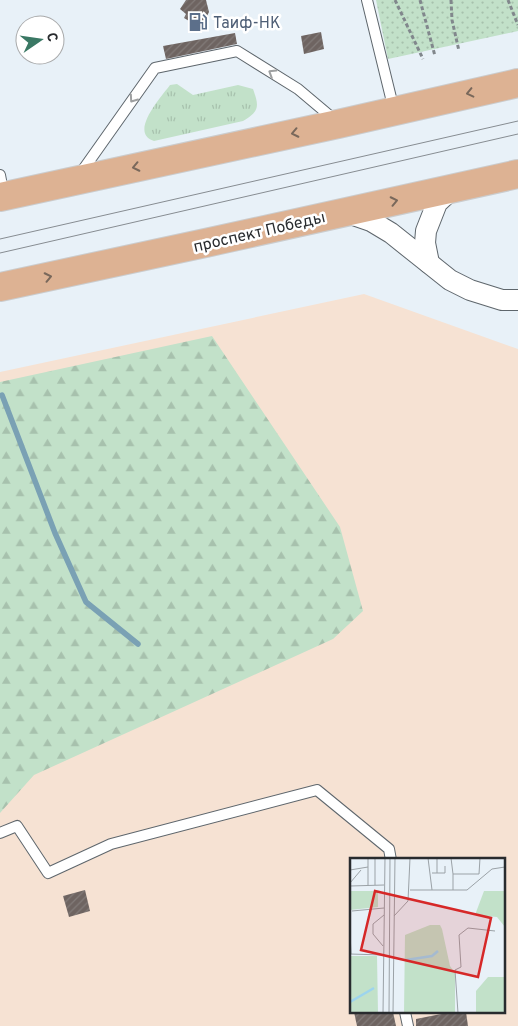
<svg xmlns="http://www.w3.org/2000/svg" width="518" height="1026" font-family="Overpass,sans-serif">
  <defs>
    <pattern id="grass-tufts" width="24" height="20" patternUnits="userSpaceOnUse" patternTransform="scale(1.25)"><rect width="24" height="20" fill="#c2e1c9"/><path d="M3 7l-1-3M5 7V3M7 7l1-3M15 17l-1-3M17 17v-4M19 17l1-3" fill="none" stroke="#a7c1ad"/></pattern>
    <pattern id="forest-firs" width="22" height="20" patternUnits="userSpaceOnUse" patternTransform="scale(1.25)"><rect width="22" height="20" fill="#c2e1c9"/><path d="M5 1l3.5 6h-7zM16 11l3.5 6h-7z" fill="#a7c1ad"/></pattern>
    <pattern id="park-dots" width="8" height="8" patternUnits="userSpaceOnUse" patternTransform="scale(1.25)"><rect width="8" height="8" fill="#c2e1c9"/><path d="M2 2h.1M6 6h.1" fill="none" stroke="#a7c1ad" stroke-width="1.8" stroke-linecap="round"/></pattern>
    <pattern id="building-hatch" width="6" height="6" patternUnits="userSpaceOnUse" patternTransform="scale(1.25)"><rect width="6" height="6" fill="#6e6461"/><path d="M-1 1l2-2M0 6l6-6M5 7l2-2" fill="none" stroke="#827b79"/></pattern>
  </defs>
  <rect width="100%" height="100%" fill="#e8f1f8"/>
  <path fill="#f6e2d3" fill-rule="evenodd" d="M364,294L518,349V1026H0V372ZM352,860H504V1012H352Z"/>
  <path fill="url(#grass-tufts)" d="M177,84L193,95L238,85L253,89C259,106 260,111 243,121L154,141C128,133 162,96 170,85Z"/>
  <path fill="url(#forest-firs)" d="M212,336L340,527L363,611L333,639L34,775L0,813V382Z"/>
  <path fill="url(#park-dots)" d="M376,0H518V31L388,59Z"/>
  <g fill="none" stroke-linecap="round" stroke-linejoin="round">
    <path stroke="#7aa1b4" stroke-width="5.5" d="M2,395L55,533L86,602L138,644"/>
  </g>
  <g fill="url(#building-hatch)">
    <path d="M186,0H206L209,12L201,28L184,18L186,14L180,9Z"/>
    <path d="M321,32L324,49L304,54L301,36Z"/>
    <path d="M235,33L237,44L166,59L163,46Z"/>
    <path d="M85,890L90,911L69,917L63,896Z"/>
    <path d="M354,1012H393L396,1026H357Z"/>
    <path d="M451,1012H466L468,1026H416V1019Z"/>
  </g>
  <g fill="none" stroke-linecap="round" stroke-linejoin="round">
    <g stroke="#5e666c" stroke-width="12">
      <g id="lane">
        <path d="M367,0L394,110"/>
        <path d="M80,174L155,68L237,51L298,89L336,121"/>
        <path d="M0,175L4,196"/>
        <path d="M0,833L17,826L48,873L111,844L317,790L389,849L391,860"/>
        <path d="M405,1012L408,1026"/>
      </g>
    </g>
    <g stroke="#5e666c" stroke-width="22">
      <g id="street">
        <path d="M345,212L371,221L391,233L450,280L470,290L502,300H518"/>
        <path d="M429,263L425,243L426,231L437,203L453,188"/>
      </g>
    </g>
    <g stroke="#cbcccd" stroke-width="30">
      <g id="primary">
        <path d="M0,197L338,124L518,83"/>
        <path d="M0,287L210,242L518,174"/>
      </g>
    </g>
    <g stroke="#81878c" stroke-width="3" stroke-dasharray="4 2.5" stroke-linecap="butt">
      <path d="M395,0L423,59"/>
      <path d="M420,0L435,56"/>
      <path d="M451,0L452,20L459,51"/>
      <path d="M508,0L518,25"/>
    </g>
    <use href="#lane" stroke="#fff" stroke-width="10"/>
    <use href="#street" stroke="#fff" stroke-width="20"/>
    <use href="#primary" stroke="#ddb293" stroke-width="28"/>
    <g stroke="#878d92" stroke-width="1">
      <path d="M0,239L518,121"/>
      <path d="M0,253L518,134"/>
    </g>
  </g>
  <defs><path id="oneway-chevron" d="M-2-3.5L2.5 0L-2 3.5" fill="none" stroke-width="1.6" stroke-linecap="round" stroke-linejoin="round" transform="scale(1.25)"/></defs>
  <g stroke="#9ea0a1">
    <use href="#oneway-chevron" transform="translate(272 73) rotate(-148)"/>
    <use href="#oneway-chevron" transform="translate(133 99) rotate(125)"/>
  </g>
  <g stroke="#79685b">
    <use href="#oneway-chevron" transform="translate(470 93) rotate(167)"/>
    <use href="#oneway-chevron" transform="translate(295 133) rotate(168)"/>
    <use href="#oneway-chevron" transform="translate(136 167) rotate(168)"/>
    <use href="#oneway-chevron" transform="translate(394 201) rotate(-12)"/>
    <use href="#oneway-chevron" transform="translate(48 277) rotate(-12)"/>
  </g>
  <defs>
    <g id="fuel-bare" transform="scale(1.5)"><path d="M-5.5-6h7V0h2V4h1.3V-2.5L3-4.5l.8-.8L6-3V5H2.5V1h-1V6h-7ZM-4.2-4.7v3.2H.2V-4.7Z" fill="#5c6f8a" stroke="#fff" stroke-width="2.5" paint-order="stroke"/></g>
  </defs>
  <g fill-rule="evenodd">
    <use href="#fuel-bare" x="198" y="22"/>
  </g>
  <g text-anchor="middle" stroke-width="5" stroke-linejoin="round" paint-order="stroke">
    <g font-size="16" fill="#4e5e75" stroke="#fff" text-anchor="start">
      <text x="213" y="28">Таиф-НК</text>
    </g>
    <g font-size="16" fill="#282b2e" stroke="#fff">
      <text transform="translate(259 231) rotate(-13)" y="6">проспект Победы</text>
    </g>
  </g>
  <g transform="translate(350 858)">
    <rect width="155" height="155" fill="#e8f1f8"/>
    <path d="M134,33H155V69L147,59L125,57ZM80,67H90L92,71L100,108L105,115V155H54L55,77ZM0,98H27L28,155H0ZM138,119H155V155H126V133Z" fill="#c2e1c9"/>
    <path d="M0,33H28V49L0,52Z" fill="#c2e1c9"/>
    <path fill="none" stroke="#9dd4ee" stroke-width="2.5" d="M56,102L82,98L88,93M0,144L24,130"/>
    <path fill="none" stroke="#9ba2a7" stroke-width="1" d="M18,0V28M78,0L82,32M101,0L103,16M0,12L18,9M82,15H87V0M87,15H95V8M0,25L11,12M25,27V0M0,28L34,27M60,32H117L142,11L155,9M103,32V16H129L130,0M2,53L34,50M44,58L58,43L60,0M0,74L1,96M33,88L23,76V66L34,57M0,96L33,97M33,155L35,0M39,155L40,0M43,155L45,0M108,155L105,112L111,109L109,77L118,70L145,73"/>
    <path fill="#d62828" fill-opacity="0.15" stroke="#d62828" stroke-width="2.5" d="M25,33L141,60L128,119L11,92Z"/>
    <rect width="155" height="155" fill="none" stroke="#282b2e" stroke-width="2.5"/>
  </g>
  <g transform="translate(40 40) rotate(77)"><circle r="24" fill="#ffffff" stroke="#a9aaab"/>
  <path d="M0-4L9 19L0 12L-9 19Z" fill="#3a7864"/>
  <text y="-8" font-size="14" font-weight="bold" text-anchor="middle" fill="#282b2e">С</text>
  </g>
</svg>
